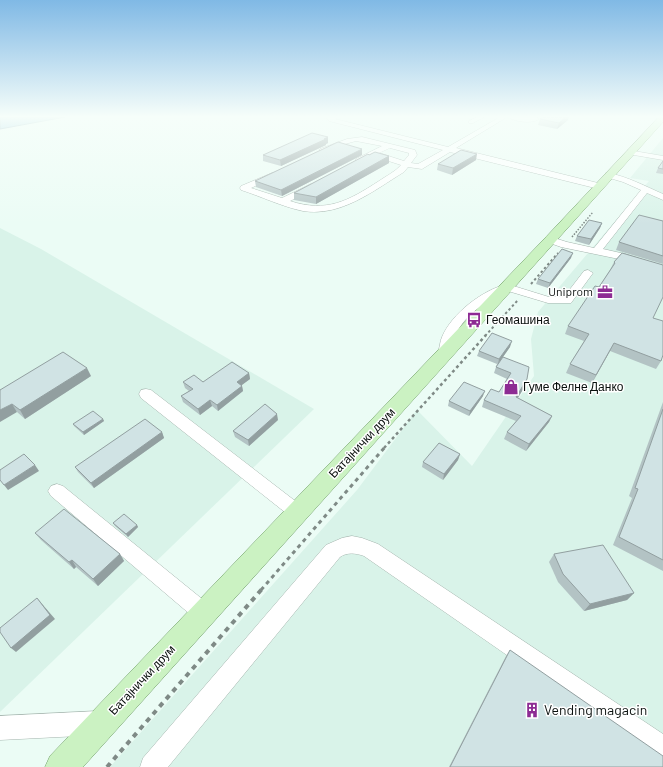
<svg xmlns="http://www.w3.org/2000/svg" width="663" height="767" font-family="Barlow,sans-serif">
  <rect width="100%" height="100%" fill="#ebfcf5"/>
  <g fill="#d9f3e9">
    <path d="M663,138V767H110L357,490L417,410L472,466L534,376L531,339L538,312L649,181L630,178Z"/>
    <path d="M0,228L41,249L314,409L0,712Z"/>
  </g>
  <path fill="#85c1e1" stroke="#608ca2" d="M0,117H65L0,129Z"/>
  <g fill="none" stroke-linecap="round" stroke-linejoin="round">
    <g stroke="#a4b4ad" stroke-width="1">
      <g id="minor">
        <path d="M328,117H338L335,119L448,147L500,117H507L456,148L602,184L603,186L599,189L450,152L422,169L408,167L404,172C373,191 341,217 303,211C283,207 260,196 241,190L240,188L241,186L272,173H275V177L251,188L282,198L311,184L315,187L314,189L290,201C327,213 348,201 379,181C386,176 395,172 401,165L373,156L362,163H356V159L382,146L356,141L345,144L323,153H320V149L347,139L362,137L415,150L417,155L411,163L418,164L443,150L329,121L327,118ZM390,148L409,153V155L404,161L379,153Z"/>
        <path d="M477,117H484L473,123H469V121Z"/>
        <path d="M508,117H536L539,119C532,124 515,122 508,117Z"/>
        <path d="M655,117H663V120L656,118Z"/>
        <path d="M628,150L663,156V160L628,154Z"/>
        <path d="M606,173H609C628,177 645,186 663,194V200L647,193L603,249L625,254L663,266V272L619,259L561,247L547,242L546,240L551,237L567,242L594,248L641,190L623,182L606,177Z"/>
        <path d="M588,270L593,273L571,303H548L508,291C487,301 466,313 456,334C453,341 454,349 450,355L445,356L440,355L438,352C440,347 440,341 442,337C452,313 483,290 507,284L549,297H564L584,271Z"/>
        <path d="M146,389L151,390L303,507L306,512L303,517L297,520L291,517L141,398L139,394L141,390Z"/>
        <path d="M57,484L63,486L212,607L215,614L212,621L205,624L198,621L51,496L48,491L51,486Z"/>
        <path d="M352,536L362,538L378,544L663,734V760L654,757L364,556C356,553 347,552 340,557L168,767H140L143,758L326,545L342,538Z"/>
        <path d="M99,711L107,715L111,723L107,731L99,735L0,740V716Z"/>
      </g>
    </g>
    <g stroke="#719d69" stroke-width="1">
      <path id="major" d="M659,117H663V122L83,767H45L50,756L546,237Z"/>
    </g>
    <path stroke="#7f8a86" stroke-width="1.5" stroke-dasharray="1.5 1.5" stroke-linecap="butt" d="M572,237L593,212"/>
    <g stroke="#7f8a86" stroke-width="2" stroke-dasharray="2.5 2.5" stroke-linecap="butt">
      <path d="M531,284L558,253"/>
      <path d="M485,336L518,300"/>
    </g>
    <path stroke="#7f8a86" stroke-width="2.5" stroke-dasharray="3 3" stroke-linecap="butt" d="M384,448L486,335"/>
    <path stroke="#7f8a86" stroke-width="3" stroke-dasharray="4 4" stroke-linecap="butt" d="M261,590L385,447"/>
    <path stroke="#7f8a86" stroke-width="4" stroke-dasharray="5 5" stroke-linecap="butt" d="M107,767L262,589"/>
    <use href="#minor" fill="#fff" fill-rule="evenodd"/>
    <use href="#major" fill="#cbf2c2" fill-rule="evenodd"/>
  </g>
  <g fill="#b3c3c4">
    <path d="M540,119L568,120L557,129L538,125Z"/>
    <path d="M328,137V143L326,144V145L281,166L263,161V155Z"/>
    <path d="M362,155L282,196L256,187L255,181Z"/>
    <path d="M369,155L389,156V163L316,204L294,200V193Z"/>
    <path d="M476,160L452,175L437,170L438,164Z"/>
    <path d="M663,161V174L656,173L658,168Z"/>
    <path d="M663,221V264L616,250L619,242Z"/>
    <path d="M602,223L600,228L589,245L575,241L577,236Z"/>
    <path d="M622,253L653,318L661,361L656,369L610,351L592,383L566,373L570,364L584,341L565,334L568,326L599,287L610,270L614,262Z"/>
    <path d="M571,258L548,288L536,284L538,279Z"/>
    <path d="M510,347L500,361L525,386L518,398L552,416L549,422L526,451L504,439L507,432L516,421L482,407L484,400L499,392L507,379L494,373L497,364L477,356L479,351Z"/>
    <path d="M249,373L250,379L241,385L242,386L243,391L218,411L212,406L200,415L183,402L181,396L189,391L185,388L183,382H203Z"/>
    <path d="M91,376L25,419L17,412L0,390Z"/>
    <path d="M483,396L469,416L448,406L449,401Z"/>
    <path d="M663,402V571L613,545L632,498L629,496Z"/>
    <path d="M103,419L104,421L84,435L74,426L73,424Z"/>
    <path d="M278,420L249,446L235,437L233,431Z"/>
    <path d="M162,432L164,438L94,488L78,472L75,467Z"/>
    <path d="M460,454L458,460L443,480L422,467L423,462Z"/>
    <path d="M113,523L137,525L138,527L128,537L115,526Z"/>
    <path d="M35,533L120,554L124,561L98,586L76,567L74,569L41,540Z"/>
    <path d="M554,554L634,593L627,600L584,611L558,582L549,562Z"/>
    <path d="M510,650L663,767H449L506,656Z"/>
  </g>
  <g fill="#929fa0">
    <path d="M566,117H569L568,120L557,129L559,123Z"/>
    <path d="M328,137V143L326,144V145L281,166L280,160Z"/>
    <path d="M362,149V155L282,196L281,190Z"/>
    <path d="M477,154L476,160L452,175L453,168Z"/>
    <path d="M389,156V163L316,204V197Z"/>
    <path d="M602,223L600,228L589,245L591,239Z"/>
    <path d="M573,253L571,258L548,288L550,283Z"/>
    <path d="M512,341L510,347L498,364L499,359Z"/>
    <path d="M614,343L610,351L592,383L596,375Z"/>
    <path d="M87,368L91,376L25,419L20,410Z"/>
    <path d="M249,373L250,379L238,388L237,382Z"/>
    <path d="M527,379L525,386L514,404L516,397Z"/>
    <path d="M242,386L243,391L218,411L217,405Z"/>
    <path d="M485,391L483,396L469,416L470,411Z"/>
    <path d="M210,400L212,406L200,415L198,409Z"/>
    <path d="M12,404L17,412L0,422V410Z"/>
    <path d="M277,414L278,420L249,446L248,440Z"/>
    <path d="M552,416L549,422L526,451L529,444Z"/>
    <path d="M103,419L104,421L84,435L83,432Z"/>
    <path d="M162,432L164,438L94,488L91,483Z"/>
    <path d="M460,454L458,460L443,480L444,474Z"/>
    <path d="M35,465L39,471L8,490L4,485Z"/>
    <path d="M137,525L138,527L128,537L126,534Z"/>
    <path d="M120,554L124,561L98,586L93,579Z"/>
    <path d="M72,560L76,567L74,569L69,562Z"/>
    <path d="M634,593L627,600L584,611L590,604Z"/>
    <path d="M37,598L55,619L16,652L11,648Z"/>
  </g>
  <g fill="#d0e3e4" stroke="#929fa0">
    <path d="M544,117H566L559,123L540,119Z"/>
    <path d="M312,133L328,137L324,139H326L280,160L263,155Z"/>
    <path d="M338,142L362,149L281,190L255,181Z"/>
    <path d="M461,150L477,154L453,168L438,164Z"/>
    <path d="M375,152L389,156L316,197L294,193L368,154L369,155Z"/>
    <path d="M663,161V169L658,168Z"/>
    <path d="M639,215L663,221V256L619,242Z"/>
    <path d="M589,220L602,223L591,239L577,236Z"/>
    <path d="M562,249L573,253L550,283L538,279Z"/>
    <path d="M622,253L663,265V297L653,318L663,321V355L661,361L614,343L596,375L570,364L589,334L568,326L595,286L599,287L615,263L614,262Z"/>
    <path d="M492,333L512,341L499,359L479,351Z"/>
    <path d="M63,352L87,368L20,410L12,404L0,410V390Z"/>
    <path d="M503,357L529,367L527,379L516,397L552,416L529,444L507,432L521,416L484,400L491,389L499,392L511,373L496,367Z"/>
    <path d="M232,362L249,373L237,382L242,386L217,405L210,400L198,409L181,396L193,389L183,382L194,375L203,382Z"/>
    <path d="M464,382L485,391L470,411L449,401Z"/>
    <path d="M265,404L277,414L248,440L233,431Z"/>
    <path d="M663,409V560L619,537L638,489L635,488Z"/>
    <path d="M93,411L103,419L83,432L73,424Z"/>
    <path d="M145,419L162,432L91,483L75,467Z"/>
    <path d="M439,443L460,454L444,474L423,462Z"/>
    <path d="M24,454L35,465L4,485L0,480V470Z"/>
    <path d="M64,509L120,554L93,579L72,560L69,562L35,533Z"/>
    <path d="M124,514L137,525L126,534L113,523Z"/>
    <path d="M603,545L634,593L590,604L563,574L554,554Z"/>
    <path d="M37,598L50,615L11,648L0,632V628Z"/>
    <path d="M510,650L663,756V767H450Z"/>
  </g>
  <linearGradient id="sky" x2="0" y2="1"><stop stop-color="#80b9e5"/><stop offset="0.52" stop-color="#f6fefa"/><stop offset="1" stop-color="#f6fefa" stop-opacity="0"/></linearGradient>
  <rect width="663" height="224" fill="url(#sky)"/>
  <defs>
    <g id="office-bare" transform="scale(1.2)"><path d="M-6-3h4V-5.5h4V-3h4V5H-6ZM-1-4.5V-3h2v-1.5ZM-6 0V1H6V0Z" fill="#8d2b93" stroke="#fff" stroke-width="2.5" paint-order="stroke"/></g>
    <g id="bus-bare" transform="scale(1.2)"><path d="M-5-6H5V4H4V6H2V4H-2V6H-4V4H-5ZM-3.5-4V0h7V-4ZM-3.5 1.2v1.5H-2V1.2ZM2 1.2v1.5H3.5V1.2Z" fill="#8d2b93" stroke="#fff" stroke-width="2.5" paint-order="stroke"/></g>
    <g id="shop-bare" transform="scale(1.2)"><path d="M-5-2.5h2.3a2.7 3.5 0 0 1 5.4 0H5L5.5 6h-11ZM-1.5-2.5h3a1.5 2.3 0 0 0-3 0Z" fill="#8d2b93" stroke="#fff" stroke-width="2.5" paint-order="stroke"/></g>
    <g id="building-bare" transform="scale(1.2)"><path d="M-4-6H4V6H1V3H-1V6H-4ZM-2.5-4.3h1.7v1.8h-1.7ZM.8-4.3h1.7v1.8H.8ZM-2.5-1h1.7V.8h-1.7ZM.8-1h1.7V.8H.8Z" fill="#8d2b93" stroke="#fff" stroke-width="2.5" paint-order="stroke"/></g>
  </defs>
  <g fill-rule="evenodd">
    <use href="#office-bare" x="605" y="292"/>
    <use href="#bus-bare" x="474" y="320"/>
    <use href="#shop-bare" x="511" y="387"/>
    <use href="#building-bare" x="532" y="710"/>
  </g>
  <g text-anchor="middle" stroke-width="3" stroke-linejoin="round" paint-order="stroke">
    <g font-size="12" fill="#0a100e" stroke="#fff" text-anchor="start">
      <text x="593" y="296" text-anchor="end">Uniprom</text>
      <text x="486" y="324">Геомашина</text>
      <text x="523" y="391">Гуме Фелне Данко</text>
    </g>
    <g font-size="12" fill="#0a100e" stroke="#fff">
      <text transform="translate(362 443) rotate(-47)" y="4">Батајнички друм</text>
      <text transform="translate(142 680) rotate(-47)" y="4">Батајнички друм</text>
    </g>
    <g font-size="14" fill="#0a100e" stroke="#fff" text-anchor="start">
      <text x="544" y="715">Vending magacin</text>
    </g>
  </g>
</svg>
